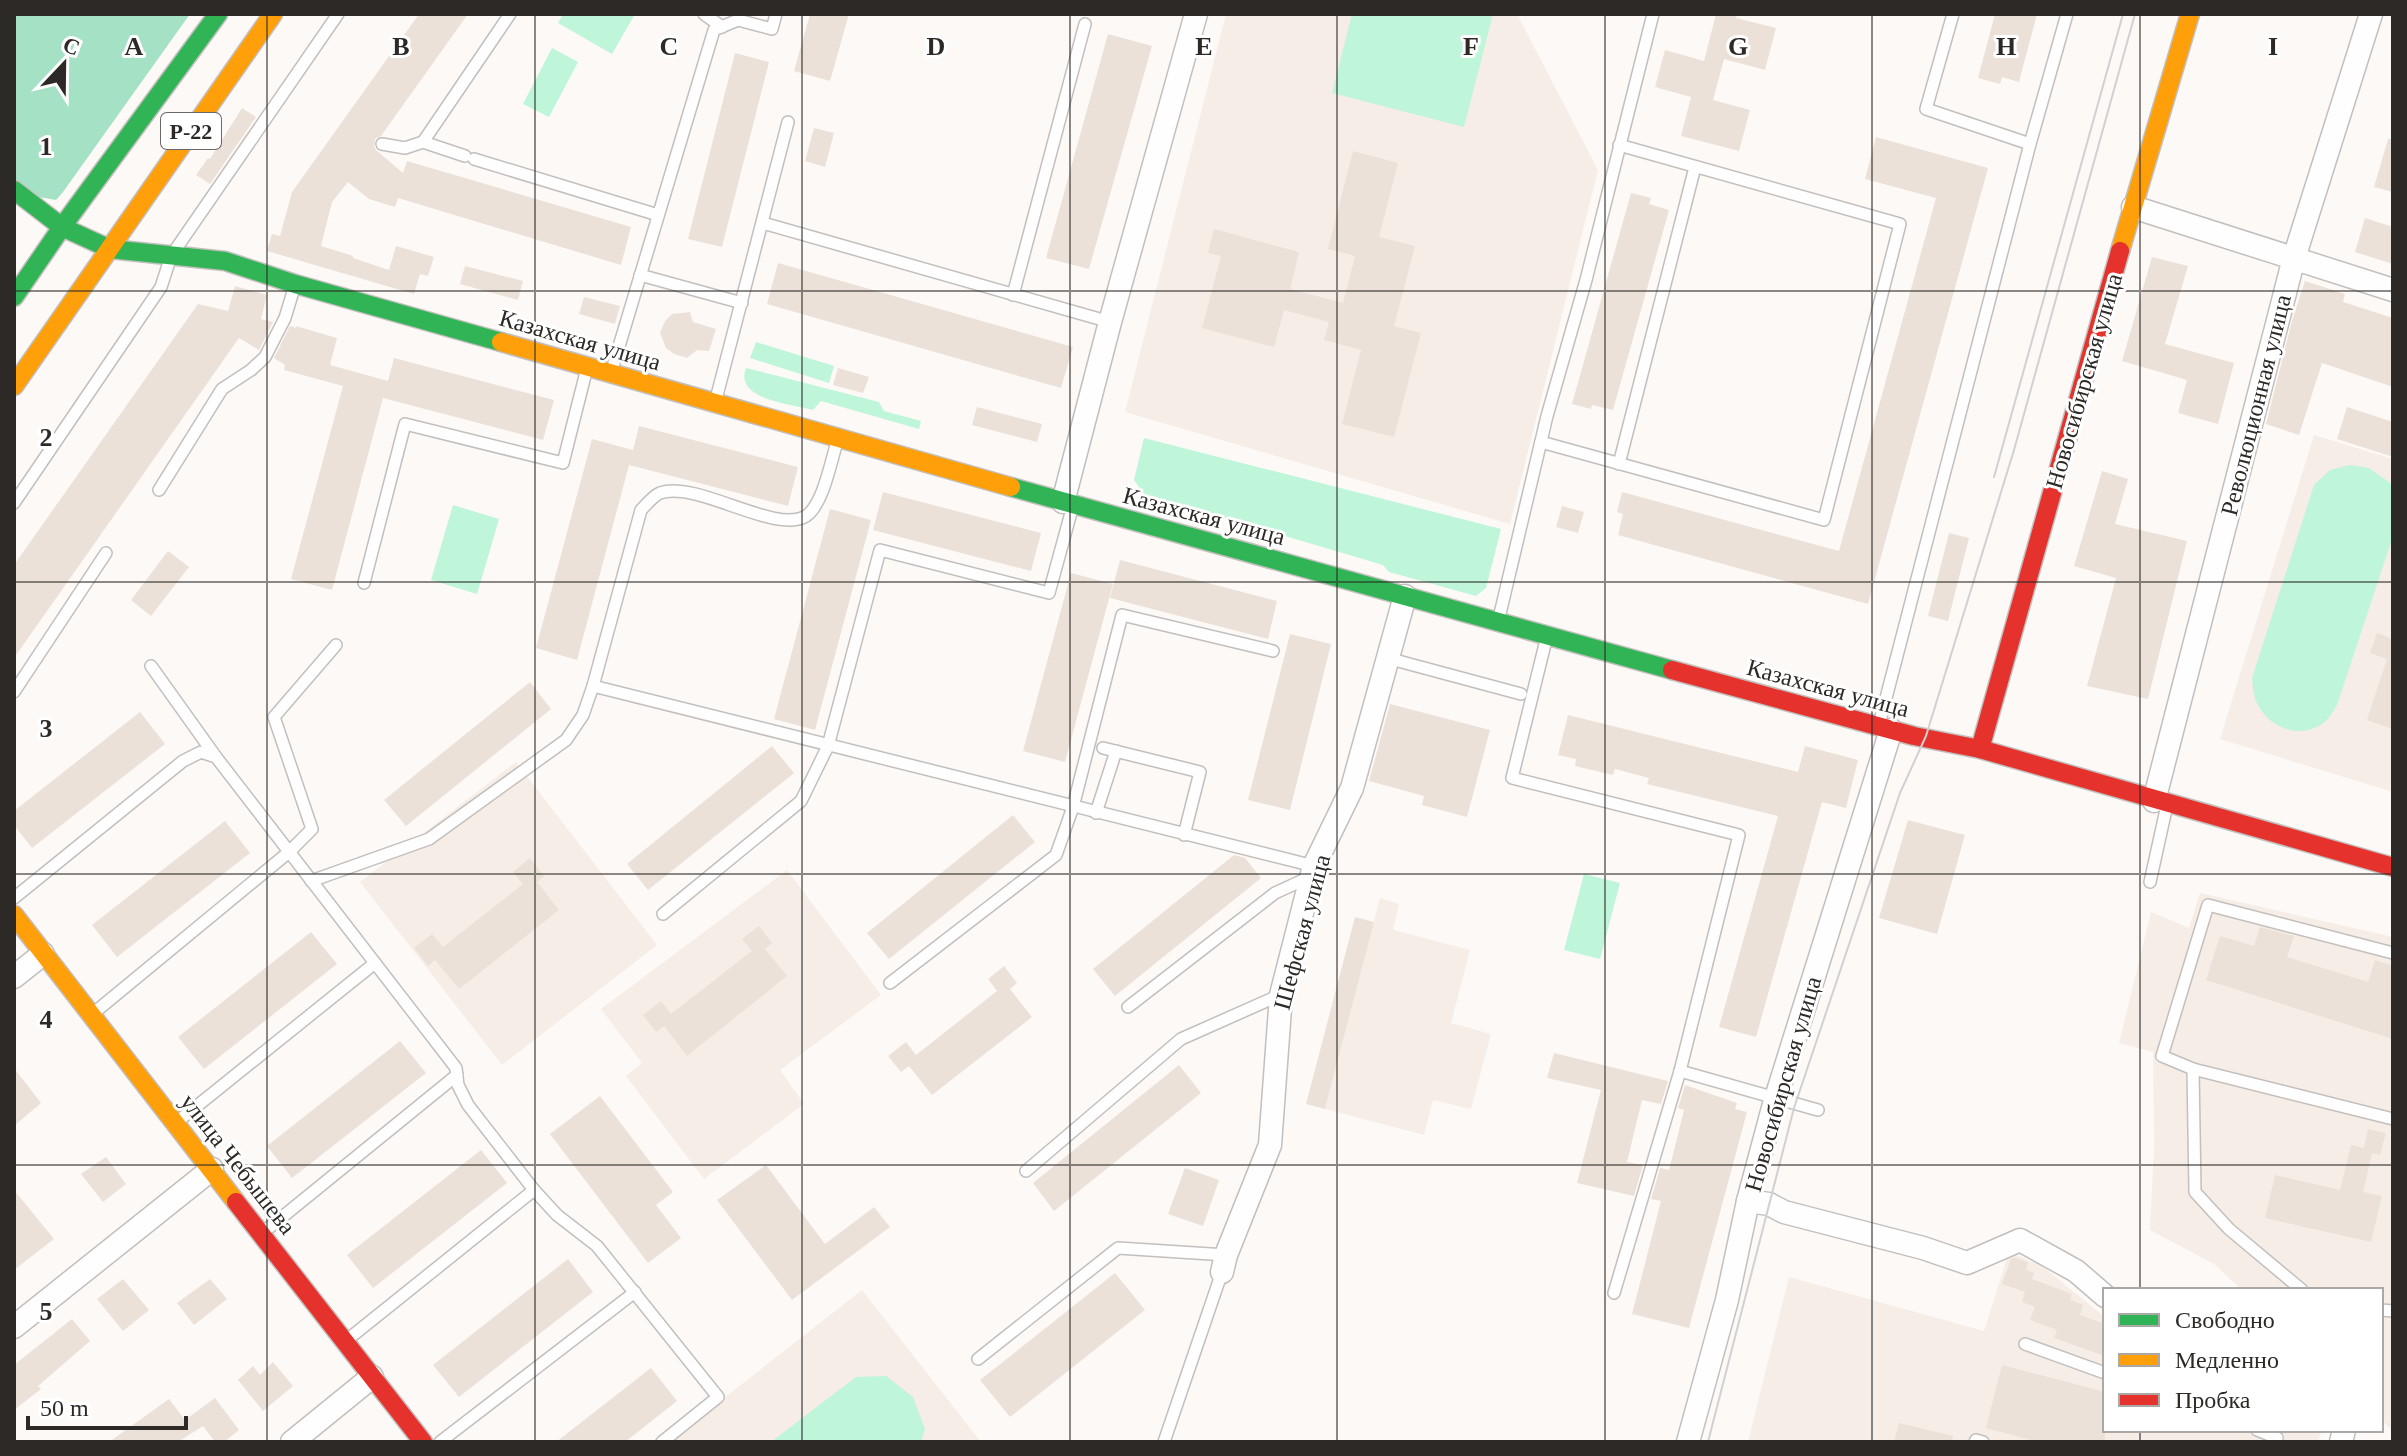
<svg xmlns="http://www.w3.org/2000/svg" width="2407" height="1456" font-family="Georgia,serif">
  <rect width="100%" height="100%" fill="#fcf9f7"/>
  <g fill="#f6ede6">
    <path d="M1226,14H1517L1598,170L1510,524L1125,412Z"/>
    <path d="M2314,435L2393,459V792L2220,739Z"/>
    <path d="M516,762L657,945L502,1065L360,882Z"/>
    <path d="M787,870L881,995L780,1070L804,1104L704,1179L626,1076L642,1063L601,1009Z"/>
    <path d="M2200,893L2393,937V1431L2381,1420V1290H2242L2214,1264L2150,1230L2154,1146L2153,1052L2119,1043L2151,912L2189,928Z"/>
    <path d="M1380,898L1399,904L1393,930L1470,950L1451,1023L1491,1034L1471,1109L1433,1100L1424,1135L1325,1109Z"/>
    <path d="M2009,1252L2042,1266L2105,1317V1430H2322L2318,1442H1748L1789,1277L1984,1331Z"/>
    <path d="M862,1290L981,1442H668Z"/>
  </g>
  <g fill="#bff5d9">
    <path d="M563,14H635L612,54L558,23Z"/>
    <path d="M1352,14H1493L1464,127L1332,93Z"/>
    <path d="M552,48L578,62L549,117L523,104Z"/>
    <path d="M756,342L834,366L829,383L750,358Z"/>
    <path d="M746,368L879,402L884,411L921,421L919,429L821,401L813,410C791,404 734,400 746,368Z"/>
    <path d="M1144,438L1501,529L1486,588L1476,596L1389,572L1383,565L1144,494L1134,480Z"/>
    <path d="M2350,465L2369,468L2393,485V536L2337,705C2334,710 2330,717 2326,721C2302,741 2269,729 2257,703C2253,696 2253,686 2252,678L2314,485L2330,470Z"/>
    <path d="M453,505L499,519L477,594L431,580Z"/>
    <path d="M1584,874L1620,883L1600,959L1564,950Z"/>
    <path d="M886,1376L913,1397L925,1429L921,1442H771L856,1377Z"/>
  </g>
  <path fill="#a5e2c5" d="M14,14H190L63,192L56,200L33,196L14,182Z"/>
  <g fill="#ece1d8">
    <path d="M419,14H468L381,136L375,139L374,146L376,150L403,173L407,161L631,227L621,265L398,198L395,207L369,199L348,182L332,202L321,246L353,256V258L389,270L396,246L434,257L428,276L420,274L414,294L267,251L272,234L280,236L292,192Z"/>
    <path d="M810,14H849L830,81L794,71Z"/>
    <path d="M1716,14H1737L1736,18L1776,28L1765,70L1724,59L1713,100L1750,110L1739,151L1681,136L1691,97L1655,87L1665,50L1704,61Z"/>
    <path d="M1995,14H2037L2019,82L2002,77L2000,84L1978,78Z"/>
    <path d="M1108,34L1152,46L1089,269L1046,258Z"/>
    <path d="M735,53L769,62L722,247L688,239Z"/>
    <path d="M242,108L256,117L210,184L196,175L208,158L210,159Z"/>
    <path d="M814,128L834,133L825,167L805,161Z"/>
    <path d="M1876,137L1988,168L1868,604L1618,535L1623,514L1617,512L1622,492L1839,551L1936,198L1865,179Z"/>
    <path d="M2388,139H2393V192L2374,187Z"/>
    <path d="M1353,151L1398,163L1379,237L1415,246L1394,326L1421,333L1394,437L1342,424L1361,350L1324,340L1329,322L1284,310L1274,347L1202,328L1221,256L1208,253L1214,229L1299,252L1290,289L1343,303L1355,256L1328,249Z"/>
    <path d="M1631,193L1651,198L1649,204L1669,210L1613,410L1592,405L1591,409L1572,404Z"/>
    <path d="M2365,218L2393,227V264L2355,252Z"/>
    <path d="M2152,257L2188,266L2165,344L2234,363L2218,424L2178,413L2187,380L2122,361Z"/>
    <path d="M778,263L1073,347L1061,388L767,304Z"/>
    <path d="M465,266L523,281L518,300L460,284Z"/>
    <path d="M2305,281L2345,294L2343,302L2393,318V387L2322,363L2299,435L2266,424L2292,321Z"/>
    <path d="M235,286L267,295L261,319L273,322L259,350L239,338L14,658V565L198,304L228,311Z"/>
    <path d="M584,297L620,306L615,324L579,314Z"/>
    <path d="M690,312L693,322L716,329L709,351L697,350L687,358L674,354L666,348L660,333L665,321L672,314Z"/>
    <path d="M290,326L296,328V326L337,338L330,365L388,381L394,358L554,400L543,440L383,398L332,590L291,579L343,386L284,370L285,365L274,358Z"/>
    <path d="M838,368L869,377L863,393L833,385Z"/>
    <path d="M977,407L1042,424L1037,442L972,425Z"/>
    <path d="M2347,407L2393,422V457L2337,439Z"/>
    <path d="M639,426L798,467L788,506L629,465L577,660L536,648L592,439L633,450Z"/>
    <path d="M2102,471L2128,479L2115,524L2187,541L2148,699L2087,686L2116,578L2074,566Z"/>
    <path d="M883,492L1041,533L1031,571L873,530Z"/>
    <path d="M1562,506L1584,512L1578,533L1556,527Z"/>
    <path d="M830,509L871,520L815,730L774,719Z"/>
    <path d="M1949,533L1969,538L1948,621L1928,616Z"/>
    <path d="M168,551L189,567L151,616L131,600Z"/>
    <path d="M1120,560L1277,601L1268,639L1110,598Z"/>
    <path d="M1071,573L1113,584L1065,762L1023,751Z"/>
    <path d="M2377,633L2393,639V729L2367,720L2387,659L2370,653Z"/>
    <path d="M1290,634L1331,644L1290,810L1248,800Z"/>
    <path d="M530,682L551,709L406,826L384,800Z"/>
    <path d="M1390,704L1490,730L1467,817L1422,805L1424,796L1369,781Z"/>
    <path d="M140,712L165,744L32,848L14,825V811Z"/>
    <path d="M1568,715L1798,772L1805,746L1858,760L1846,808L1822,802L1756,1037L1719,1027L1778,816L1647,784L1649,778L1615,769L1613,775L1575,766L1576,759L1558,755Z"/>
    <path d="M772,746L794,773L648,890L627,864Z"/>
    <path d="M1013,815L1035,842L889,959L867,933Z"/>
    <path d="M1908,820L1965,835L1937,934L1879,918Z"/>
    <path d="M225,821L250,853L117,957L92,925Z"/>
    <path d="M1234,855L1245,858L1261,878L1115,996L1093,969Z"/>
    <path d="M530,858L544,876L537,882L559,910L459,989L435,960L428,966L414,948L432,934L443,947L523,884L513,872Z"/>
    <path d="M1355,917L1374,922L1325,1109L1306,1104Z"/>
    <path d="M759,926L772,943L765,949L787,976L687,1056L664,1026L656,1032L643,1015L661,1001L671,1014L752,951L742,939Z"/>
    <path d="M2260,927L2294,936L2287,957L2368,982L2375,960L2393,966V1039L2206,980L2220,936L2254,946Z"/>
    <path d="M311,932L337,964L204,1069L178,1037Z"/>
    <path d="M1004,966L1017,983L1010,989L1032,1017L932,1095L909,1066L901,1072L888,1056L906,1042L916,1055L997,991L988,979Z"/>
    <path d="M400,1041L426,1073L292,1178L267,1146Z"/>
    <path d="M1554,1053L1668,1081L1661,1104L1642,1100L1627,1162L1643,1165L1634,1196L1577,1183L1601,1090L1547,1078Z"/>
    <path d="M1179,1065L1201,1093L1054,1211L1033,1183Z"/>
    <path d="M14,1068L41,1103L14,1126Z"/>
    <path d="M1685,1085L1737,1103L1735,1109L1747,1112L1689,1328L1632,1314L1661,1201L1651,1199L1660,1168L1669,1170L1684,1110L1678,1108Z"/>
    <path d="M600,1096L673,1192L656,1205L681,1238L648,1263L550,1134Z"/>
    <path d="M2368,1129L2386,1133L2380,1155L2372,1153L2363,1192L2382,1196L2371,1242L2265,1218L2275,1175L2340,1190L2351,1145L2364,1148Z"/>
    <path d="M481,1150L507,1183L373,1288L347,1255Z"/>
    <path d="M106,1157L126,1184L103,1202L81,1174Z"/>
    <path d="M766,1165L825,1244L874,1207L890,1227L792,1300L717,1200Z"/>
    <path d="M1185,1168L1219,1180L1203,1226L1168,1214Z"/>
    <path d="M14,1190L54,1239L14,1270Z"/>
    <path d="M2015,1258L2028,1262L2026,1270L2034,1273L2032,1279L2072,1294L2070,1300L2083,1305L2080,1315L2105,1324V1356L2054,1338L2057,1330L2030,1320L2035,1307L2022,1302L2025,1292L2002,1284L2011,1259Z"/>
    <path d="M568,1259L593,1292L459,1397L433,1365Z"/>
    <path d="M1115,1273L1145,1310L1010,1417L980,1380Z"/>
    <path d="M123,1279L149,1310L123,1331L97,1299Z"/>
    <path d="M210,1279L227,1299L194,1325L177,1303Z"/>
    <path d="M72,1319L90,1341L38,1386L41,1389L14,1410V1365Z"/>
    <path d="M273,1362L293,1386L263,1411L238,1380L253,1366L260,1375Z"/>
    <path d="M2002,1365L2105,1392V1442H2039L1986,1428Z"/>
    <path d="M651,1368L677,1401L625,1442H556Z"/>
    <path d="M215,1398L239,1430L224,1442H215L203,1426L178,1442H109L169,1399L185,1420Z"/>
    <path d="M1899,1423L1953,1436L1952,1442H1894Z"/>
  </g>
  <g fill="none" stroke-linecap="round" stroke-linejoin="round">
    <g stroke="#c2bfbd" stroke-width="14">
      <g id="lane">
        <path d="M704,14L722,27"/>
        <path d="M1953,14L1926,109L2030,144"/>
        <path d="M423,142L510,14"/>
        <path d="M382,144L405,148L423,142L465,156"/>
        <path d="M474,159L658,215"/>
        <path d="M763,223L1110,322"/>
        <path d="M640,275L742,303"/>
        <path d="M1013,295L1085,24"/>
        <path d="M611,373L714,30L738,20L772,29L776,14"/>
        <path d="M715,403L788,122"/>
        <path d="M1541,442L1824,520L1900,224L1619,145"/>
        <path d="M1619,464L1695,167"/>
        <path d="M159,490L222,389L251,370L265,357L285,318L295,285"/>
        <path d="M14,503L161,287L171,256L338,14"/>
        <path d="M364,583L405,424L563,463L587,368"/>
        <path d="M1499,618L1547,416L1586,280L1653,14"/>
        <path d="M1547,636L1512,778L1739,835L1680,1071L1818,1110"/>
        <path d="M1387,658L1521,694"/>
        <path d="M151,666L216,757"/>
        <path d="M593,686L1314,866"/>
        <path d="M14,692L106,553"/>
        <path d="M1879,725L2030,144L2067,14"/>
        <path d="M1103,748L1200,772L1184,835"/>
        <path d="M1096,813L1116,751"/>
        <path d="M311,881L429,839L566,740L583,715L593,686L641,510C646,505 653,496 660,493C697,480 775,535 806,516C823,505 831,461 837,442"/>
        <path d="M2150,882L2167,805"/>
        <path d="M14,898L183,761L201,752L216,757L456,1068L458,1085L468,1105L534,1190L557,1215L597,1246L718,1397L662,1442"/>
        <path d="M663,914L801,801L828,746L880,550L1049,593L1072,509"/>
        <path d="M890,983L1056,855L1073,807L1122,615L1273,651"/>
        <path d="M1128,1007L1275,893L1312,876"/>
        <path d="M95,1012L289,852L312,829L274,717L336,645"/>
        <path d="M2193,1069L2162,1056L2208,905L2393,953"/>
        <path d="M177,1122L375,963"/>
        <path d="M1026,1171L1181,1039L1280,995"/>
        <path d="M265,1231L457,1075"/>
        <path d="M2302,1290L2229,1229L2195,1192L2193,1069L2393,1119"/>
        <path d="M1614,1293L1680,1071"/>
        <path d="M2381,1310L2393,1311"/>
        <path d="M347,1340L534,1190"/>
        <path d="M2025,1344L2105,1373"/>
        <path d="M978,1359L1118,1248L1226,1255"/>
        <path d="M2257,1430L2277,1438L2276,1442"/>
        <path d="M440,1442L635,1292"/>
        <path d="M1164,1442L1222,1272"/>
        <path d="M1975,1442L1976,1440L1983,1442"/>
      </g>
    </g>
    <g stroke="#c2bfbd" stroke-width="25">
      <g id="street">
        <path d="M2133,207L2393,290"/>
        <path d="M1063,502L1110,322L1196,14"/>
        <path d="M2154,801L2294,258L2371,14"/>
        <path d="M14,977L43,954"/>
        <path d="M1748,1201L1769,1204L1784,1212L1923,1248L1967,1263L2020,1240L2076,1271L2105,1296"/>
        <path d="M1222,1272L1226,1255L1270,1145L1281,995L1314,866L1352,788L1405,596"/>
        <path d="M14,1327L212,1169"/>
        <path d="M292,1442L372,1377"/>
        <path d="M1688,1442L1727,1300L1748,1201L1774,1104L1891,730"/>
        <path d="M2341,1442L2344,1430"/>
      </g>
    </g>
    <g stroke="#c2bfbd" stroke-width="21">
      <g id="fast">
        <path d="M14,190L62,227L110,249L225,261L295,284L501,342"/>
        <path d="M14,297L62,227L218,14"/>
        <path d="M1011,487L1672,670"/>
      </g>
    </g>
    <g stroke="#c2bfbd" stroke-width="21">
      <g id="slow">
        <path d="M2120,251L2190,14"/>
        <path d="M501,342L1011,487"/>
        <path d="M14,386L273,14"/>
        <path d="M14,915L236,1202"/>
      </g>
    </g>
    <g stroke="#c2bfbd" stroke-width="21">
      <g id="jam">
        <path d="M1672,670L1914,736L1980,749L2393,867"/>
        <path d="M1980,749L2120,251"/>
        <path d="M236,1202L423,1442"/>
      </g>
    </g>
    <use href="#lane" stroke="#fffefe" stroke-width="11"/>
    <use href="#street" stroke="#fffefe" stroke-width="22"/>
    <use href="#fast" stroke="#30b455" stroke-width="18"/>
    <use href="#slow" stroke="#ff9f0a" stroke-width="18"/>
    <use href="#jam" stroke="#e5322d" stroke-width="18"/>
    <g stroke="#d2d0d0" stroke-width="2">
      <path d="M1994,477L2123,14"/>
      <path d="M1708,1442L1794,1108L1900,793L1926,736L2014,450L2135,14"/>
    </g>
  </g>
  <path fill="none" stroke="#2c2926" stroke-width="2" stroke-opacity="0.55" d="M267,14V1442M535,14V1442M802,14V1442M1070,14V1442M1337,14V1442M1605,14V1442M1872,14V1442M2140,14V1290M14,291H2393M14,582H2393M14,874H2393M14,1165H2393M2140,1430V1442"/>
  <g text-anchor="middle" stroke-width="6" stroke-linejoin="round" paint-order="stroke">
    <rect fill="#fff" stroke="#6b6967" stroke-width="2" x="161" y="113" width="60" height="36" rx="6"/>
    <g font-size="22" font-weight="bold" fill="#2c2926">
      <text x="191" y="139">Р-22</text>
    </g>
    <g font-size="24" fill="#2c2926" stroke="#fff">
      <text transform="translate(580 340) rotate(16)" y="8">Казахская улица</text>
      <text transform="translate(2084 381) rotate(-74)" y="8">Новосибирская улица</text>
      <text transform="translate(2256 405) rotate(-76)" y="8">Революционная улица</text>
      <text transform="translate(1204 516) rotate(15)" y="8">Казахская улица</text>
      <text transform="translate(1828 688) rotate(15)" y="8">Казахская улица</text>
      <text transform="translate(1302 932) rotate(-75)" y="8">Шефская улица</text>
      <text transform="translate(1783 1084) rotate(-74)" y="8">Новосибирская улица</text>
      <text transform="translate(238 1164) rotate(52)" y="8">улица Чебышева</text>
    </g>
  </g>
  <g font-size="26" text-anchor="middle" font-weight="bold" fill="#2c2926" stroke="#fff" stroke-width="6" stroke-linejoin="round" paint-order="stroke">
    <text x="134" y="55">A</text>
    <text x="401" y="55">B</text>
    <text x="669" y="55">C</text>
    <text x="936" y="55">D</text>
    <text x="1204" y="55">E</text>
    <text x="1471" y="55">F</text>
    <text x="1738" y="55">G</text>
    <text x="2006" y="55">H</text>
    <text x="2273" y="55">I</text>
    <text x="46" y="155">1</text>
    <text x="46" y="446">2</text>
    <text x="46" y="737">3</text>
    <text x="46" y="1028">4</text>
    <text x="46" y="1320">5</text>
  </g>
  <rect width="2407" height="1456" fill="none" stroke="#2c2926" stroke-width="32"/>
  <rect x="2103" y="1288" width="280" height="144" fill="#ffffff" stroke="#aba9a8" stroke-width="2"/>
  <rect x="2119" y="1314" width="40" height="12" fill="#30b455" stroke="#aba9a8" stroke-width="2"/>
  <text x="2175" y="1328" font-size="24" fill="#2c2926">Свободно</text>
  <rect x="2119" y="1354" width="40" height="12" fill="#ff9f0a" stroke="#aba9a8" stroke-width="2"/>
  <text x="2175" y="1368" font-size="24" fill="#2c2926">Медленно</text>
  <rect x="2119" y="1394" width="40" height="12" fill="#e5322d" stroke="#aba9a8" stroke-width="2"/>
  <text x="2175" y="1408" font-size="24" fill="#2c2926">Пробка</text>
  <g transform="translate(64 64) rotate(22)" stroke="#ffffff" stroke-width="6" paint-order="stroke">
  <path d="M0-6L14 30L0 20L-14 30Z" fill="#2c2926"/>
  <text y="-12" font-size="22" font-weight="bold" text-anchor="middle" fill="#2c2926">С</text>
  </g>
  <path d="M28 1416v12h158v-12" fill="none" stroke="#2c2926" stroke-width="4"/>
  <text x="40" y="1416" font-size="24" fill="#2c2926" stroke="#ffffff" stroke-width="6" paint-order="stroke">50 m</text>
</svg>
